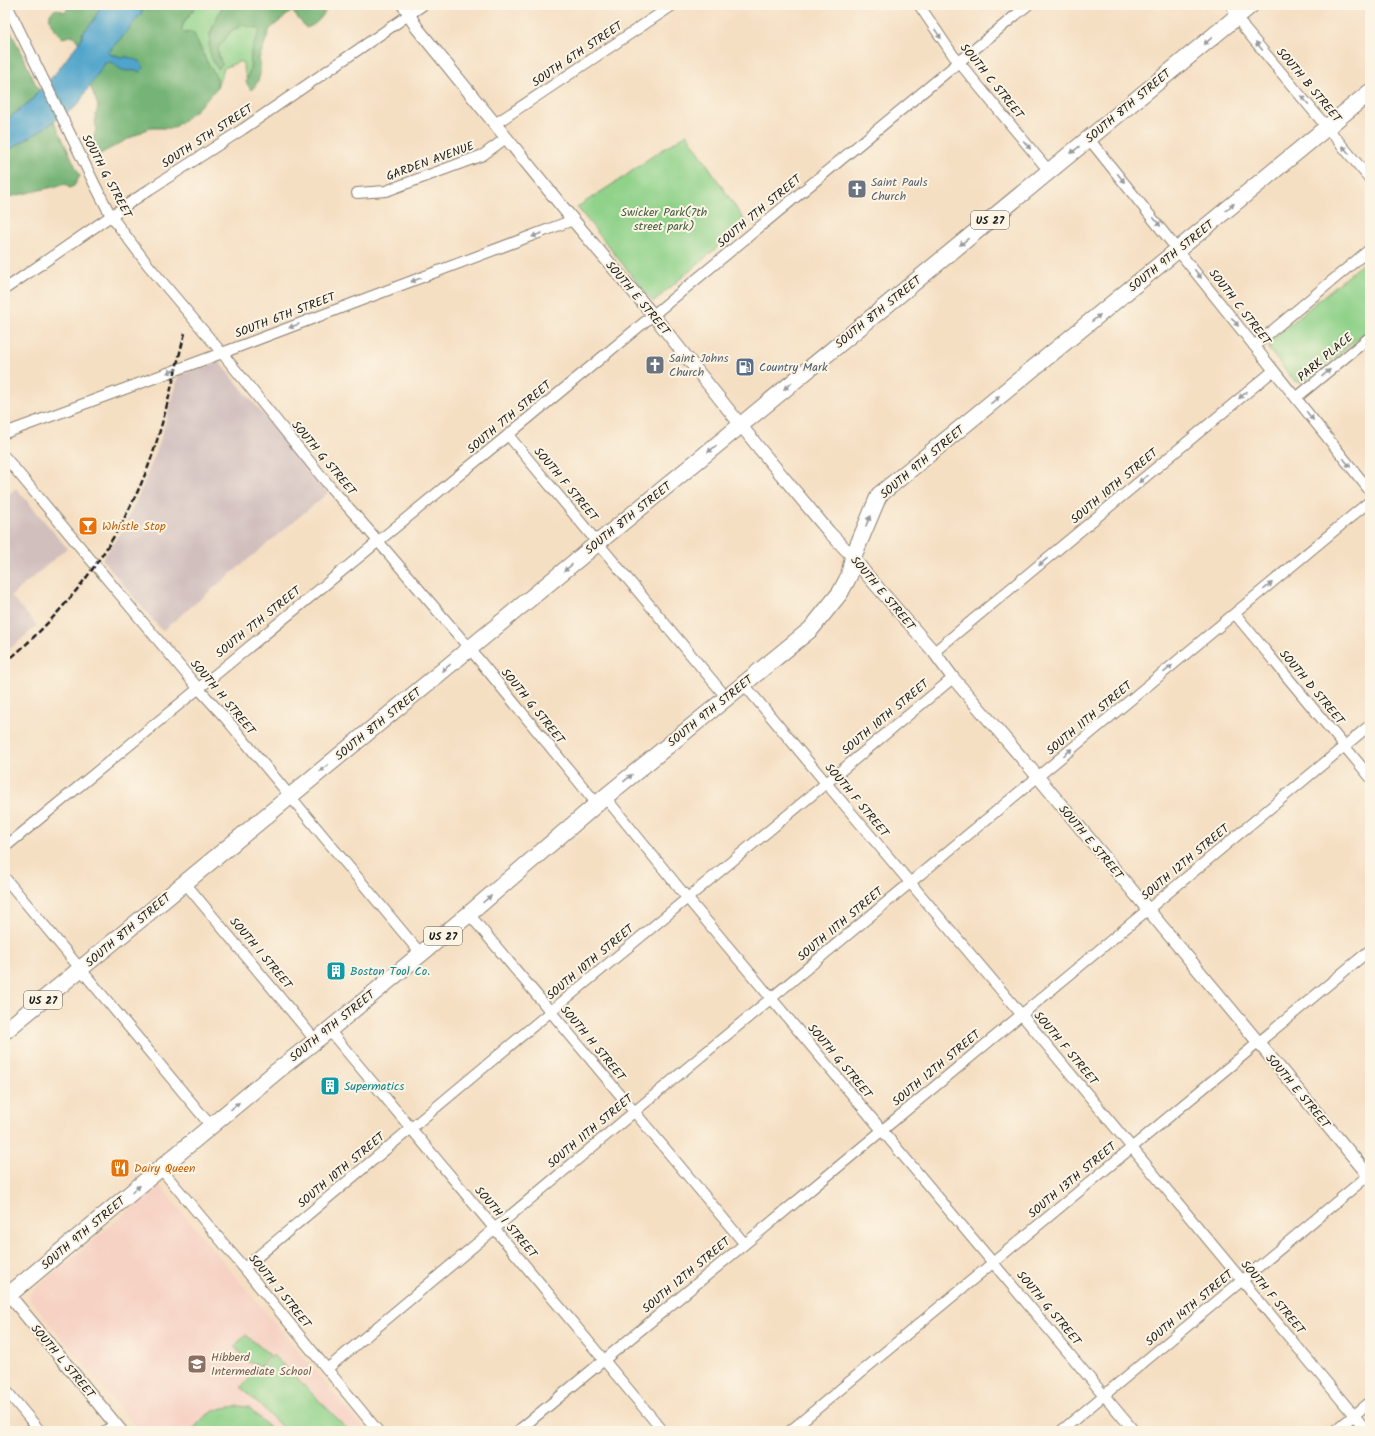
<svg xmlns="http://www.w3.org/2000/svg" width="1375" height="1436" font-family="Kalam,sans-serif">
  <rect width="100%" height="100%" fill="#fcf5e5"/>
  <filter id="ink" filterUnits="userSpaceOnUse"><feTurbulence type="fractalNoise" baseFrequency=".025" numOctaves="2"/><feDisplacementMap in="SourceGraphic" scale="8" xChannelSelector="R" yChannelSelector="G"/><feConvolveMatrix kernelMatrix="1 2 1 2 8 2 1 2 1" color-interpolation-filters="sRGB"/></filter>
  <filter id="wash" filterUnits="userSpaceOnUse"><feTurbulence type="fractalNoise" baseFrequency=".012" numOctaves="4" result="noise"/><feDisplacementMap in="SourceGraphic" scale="16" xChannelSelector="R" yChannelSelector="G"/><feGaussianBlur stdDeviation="0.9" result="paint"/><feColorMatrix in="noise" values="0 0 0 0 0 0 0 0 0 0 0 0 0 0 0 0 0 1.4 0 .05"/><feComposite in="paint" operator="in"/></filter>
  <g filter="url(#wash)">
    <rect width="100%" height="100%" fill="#f5dfc3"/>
    <path fill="#f6d2c4" d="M159,1185L365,1431H139L29,1298V1294Z"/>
    <g fill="#d1bfbe">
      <path d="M219,361L328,493L162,631L102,559L122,531L140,492L159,445L178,376Z"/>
      <path d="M16,488L67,548L11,596L37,626L5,653V497Z"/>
    </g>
    <g fill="#90d28a" stroke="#567753">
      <path d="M197,5H223L210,33L209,43L222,65L218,53V48L232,30L244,25C250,28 256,25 260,30L247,80C244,74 245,67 241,61L224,68L217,88V78L207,62L193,32L185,33L181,30L184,22Z"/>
      <path d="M687,134L746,223L653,302L577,207L624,177L651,157Z"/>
      <path d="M1370,257V329L1307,381L1304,383L1294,381L1270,351L1269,349L1270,341Z"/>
      <path d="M246,1335L270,1355L260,1366L248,1362L234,1346Z"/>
      <path d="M273,1355L350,1431H296L294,1429L292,1431H286L241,1387Z"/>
      <path d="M237,1406L249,1407L272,1431H192C207,1412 213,1409 237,1406Z"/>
    </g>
    <g fill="#74b476" stroke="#486849">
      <path d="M70,5H101L94,20L82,33V38L79,43L73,35L63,38C55,32 41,14 57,9L65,12Z"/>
      <path d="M143,5H197L184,22L181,30L185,33L193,32L207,62L217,78V88L196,110L174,128H149L98,155L93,141L96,129L95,119L98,106L90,85L106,62C116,60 119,73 136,70C134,63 132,54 122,58L116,55H111L109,52L119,39L124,35L134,20L142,12Z"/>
      <path d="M223,5H329C323,15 318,25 306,28L292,11L270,29L259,59C263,68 259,85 251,90L246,82L250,70L251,51L260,30C255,25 249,29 244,25L232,30L218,48V53L222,65L218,69C201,48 212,27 223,5Z"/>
      <path d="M5,19L39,91L34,96L33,99L5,121Z"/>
      <path d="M54,121L80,176L74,186L69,188L66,184L5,198V152L37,133Z"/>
    </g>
    <path fill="#4fa4cb" stroke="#366074" d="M101,5H143L141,15C132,22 132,27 124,35C119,41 113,45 109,52V54L114,56L116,55L122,58C129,55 133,60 139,61L144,68L140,72C134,69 127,73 120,69C115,66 113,61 106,62L85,93L78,105L37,133L5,152V121L33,99L34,96L55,74L82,38V34L94,20Z"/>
  </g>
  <g filter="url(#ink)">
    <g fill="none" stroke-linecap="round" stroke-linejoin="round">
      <g stroke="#887e70" stroke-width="12">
        <g id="minor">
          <path d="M7,5L95,185L111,216L148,265L222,353L331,488L365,526L470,649L597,804"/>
          <path d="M402,5L409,15"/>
          <path d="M919,5L953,55L1049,171"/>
          <path d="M1231,5L1244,28L1370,179"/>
          <path d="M495,124L673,5"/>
          <path d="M1089,139L1370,491"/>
          <path d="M357,193L386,191L483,155L506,138"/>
          <path d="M5,289L150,189L243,129L423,5"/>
          <path d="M1254,346L1370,249"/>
          <path d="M1296,398L1370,337"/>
          <path d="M5,433L222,353L573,220"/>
          <path d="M508,435L726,697"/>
          <path d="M5,457L198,688L227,720L421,954"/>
          <path d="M1235,614L1370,777"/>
          <path d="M934,652L1273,371"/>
          <path d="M743,683L826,783L1021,1014L1367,1431"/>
          <path d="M605,797L688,899L1134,1431"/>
          <path d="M5,847L508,435L1028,5"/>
          <path d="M5,878L211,1126"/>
          <path d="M185,883L316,1041"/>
          <path d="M469,914L744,1243"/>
          <path d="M329,1030L663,1431"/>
          <path d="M161,1169L244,1268L378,1431"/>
          <path d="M244,1268L550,1012L953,678"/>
          <path d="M327,1369L634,1112L1370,501"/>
          <path d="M5,1389L40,1431"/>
          <path d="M106,1431L115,1424"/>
          <path d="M518,1431L826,1177L1370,725"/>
          <path d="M790,1431L1370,950"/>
          <path d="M1061,1431L1370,1174"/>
          <path d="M1335,1431L1370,1402"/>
        </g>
      </g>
      <g stroke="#887e70" stroke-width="14">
        <g id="tertiary">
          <path d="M409,15L417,28L573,220L653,315L759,448L829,532L853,557L867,575L934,652L953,678L1038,777L1370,1177"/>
          <path d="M5,1290L121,1431"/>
        </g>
      </g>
      <g stroke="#887e70" stroke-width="18">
        <g id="trunk">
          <path d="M5,1031L1251,5"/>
          <path d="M5,1298L277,1071L329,1030L469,914L605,797L811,629L840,593L849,576L853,557L879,495L1370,92"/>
        </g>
      </g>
      <use href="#minor" stroke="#fff" stroke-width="10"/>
      <use href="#tertiary" stroke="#fff" stroke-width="12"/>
      <use href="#trunk" stroke="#fff" stroke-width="16"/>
      <path stroke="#1c1c1c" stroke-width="2.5" stroke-dasharray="6 3" stroke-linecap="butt" d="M5,663C68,610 118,544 148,467C164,424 173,378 185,333"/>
    </g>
    <defs><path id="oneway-solid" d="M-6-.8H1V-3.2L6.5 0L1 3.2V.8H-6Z"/></defs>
    <g fill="#999">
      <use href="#oneway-solid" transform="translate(938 34) rotate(56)"/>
      <use href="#oneway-solid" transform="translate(1208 41) rotate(140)"/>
      <use href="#oneway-solid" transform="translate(1259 46) rotate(-130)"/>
      <use href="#oneway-solid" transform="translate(1305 100) rotate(-129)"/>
      <use href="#oneway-solid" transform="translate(1027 145) rotate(50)"/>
      <use href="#oneway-solid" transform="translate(1075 150) rotate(141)"/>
      <use href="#oneway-solid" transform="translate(1346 150) rotate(-130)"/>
      <use href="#oneway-solid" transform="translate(1121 178) rotate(51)"/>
      <use href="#oneway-solid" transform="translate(1230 207) rotate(-40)"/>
      <use href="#oneway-solid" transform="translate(1157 222) rotate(51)"/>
      <use href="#oneway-solid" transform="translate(537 235) rotate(159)"/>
      <use href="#oneway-solid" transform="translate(964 242) rotate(141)"/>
      <use href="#oneway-solid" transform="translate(1198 274) rotate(52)"/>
      <use href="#oneway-solid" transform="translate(416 280) rotate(159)"/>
      <use href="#oneway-solid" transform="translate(1096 318) rotate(-39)"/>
      <use href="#oneway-solid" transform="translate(1235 322) rotate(52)"/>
      <use href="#oneway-solid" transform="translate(294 326) rotate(159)"/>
      <use href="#oneway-solid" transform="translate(172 371) rotate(160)"/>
      <use href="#oneway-solid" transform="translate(1326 373) rotate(-40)"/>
      <use href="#oneway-solid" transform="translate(788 386) rotate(141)"/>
      <use href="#oneway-solid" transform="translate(1243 395) rotate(140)"/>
      <use href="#oneway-solid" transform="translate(995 400) rotate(-39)"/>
      <use href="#oneway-solid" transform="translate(1310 416) rotate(51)"/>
      <use href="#oneway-solid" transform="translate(712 449) rotate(141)"/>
      <use href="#oneway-solid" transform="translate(1347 463) rotate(51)"/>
      <use href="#oneway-solid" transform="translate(1143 479) rotate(140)"/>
      <use href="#oneway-solid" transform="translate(868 521) rotate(-67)"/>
      <use href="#oneway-solid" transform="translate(1043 562) rotate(140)"/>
      <use href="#oneway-solid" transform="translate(568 568) rotate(140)"/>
      <use href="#oneway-solid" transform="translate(1268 586) rotate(-40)"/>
      <use href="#oneway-solid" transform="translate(446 668) rotate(141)"/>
      <use href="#oneway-solid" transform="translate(1168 669) rotate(-40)"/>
      <use href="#oneway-solid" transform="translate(1068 752) rotate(-40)"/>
      <use href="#oneway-solid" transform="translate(324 768) rotate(141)"/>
      <use href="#oneway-solid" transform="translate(628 778) rotate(-40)"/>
      <use href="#oneway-solid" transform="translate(487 899) rotate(-41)"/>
      <use href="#oneway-solid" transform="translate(235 1106) rotate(-40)"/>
      <use href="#oneway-solid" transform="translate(136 1189) rotate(-40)"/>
    </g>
  </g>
  <defs>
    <g id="church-square" transform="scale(1)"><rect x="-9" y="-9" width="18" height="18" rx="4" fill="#6b7280" stroke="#fcf5e5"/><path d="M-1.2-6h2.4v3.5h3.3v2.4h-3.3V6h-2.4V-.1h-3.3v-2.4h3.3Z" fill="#fff"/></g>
    <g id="fuel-square" transform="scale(1)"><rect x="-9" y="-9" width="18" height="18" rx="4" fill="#5c6f8a" stroke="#fcf5e5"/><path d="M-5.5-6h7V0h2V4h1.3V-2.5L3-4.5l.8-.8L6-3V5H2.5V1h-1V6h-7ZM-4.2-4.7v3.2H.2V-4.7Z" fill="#fff"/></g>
    <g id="bar-square" transform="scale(1)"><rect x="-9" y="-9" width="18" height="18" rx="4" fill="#e8710a" stroke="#fcf5e5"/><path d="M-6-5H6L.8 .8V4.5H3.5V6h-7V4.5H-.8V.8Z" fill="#fff"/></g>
    <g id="building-square" transform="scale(1)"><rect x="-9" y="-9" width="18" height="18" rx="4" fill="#0f9aa8" stroke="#fcf5e5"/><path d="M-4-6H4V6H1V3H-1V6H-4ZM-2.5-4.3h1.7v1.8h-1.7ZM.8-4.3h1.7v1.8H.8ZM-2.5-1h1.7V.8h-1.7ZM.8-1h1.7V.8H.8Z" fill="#fff"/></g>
    <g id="restaurant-square" transform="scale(1)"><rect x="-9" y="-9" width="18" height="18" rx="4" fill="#e8710a" stroke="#fcf5e5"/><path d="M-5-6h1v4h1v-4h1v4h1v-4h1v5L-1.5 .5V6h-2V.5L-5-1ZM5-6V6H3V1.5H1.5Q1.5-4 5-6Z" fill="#fff"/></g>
    <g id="school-square" transform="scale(1)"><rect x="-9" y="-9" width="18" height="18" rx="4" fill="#8d6e63" stroke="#fcf5e5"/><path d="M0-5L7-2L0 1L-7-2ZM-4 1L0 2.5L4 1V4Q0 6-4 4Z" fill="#fff"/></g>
  </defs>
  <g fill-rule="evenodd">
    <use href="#church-square" x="857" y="189"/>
    <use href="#church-square" x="655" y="365"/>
    <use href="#fuel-square" x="745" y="367"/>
    <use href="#bar-square" x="88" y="526"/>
    <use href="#building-square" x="336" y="971"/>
    <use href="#building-square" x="330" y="1086"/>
    <use href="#restaurant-square" x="120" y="1168"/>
    <use href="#school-square" x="197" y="1364"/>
  </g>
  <g text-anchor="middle" stroke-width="4" stroke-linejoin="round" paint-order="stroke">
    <g fill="#fcf5e5" stroke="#5f5d58" stroke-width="1">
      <rect x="971" y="211" width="38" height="18" rx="3"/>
      <rect x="424" y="927" width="38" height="18" rx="3"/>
      <rect x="24" y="991" width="38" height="18" rx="3"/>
    </g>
    <g font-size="11" font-weight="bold" fill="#1c1c1c">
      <text x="990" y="224">US 27</text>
      <text x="443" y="940">US 27</text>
      <text x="43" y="1004">US 27</text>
    </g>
    <g font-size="12" fill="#1c1c1c" stroke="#fcf5e5">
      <text transform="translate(577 54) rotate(-34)" y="4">SOUTH 6TH STREET</text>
      <text transform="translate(992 81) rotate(51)" y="4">SOUTH C STREET</text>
      <text transform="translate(1309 85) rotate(50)" y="4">SOUTH B STREET</text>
      <text transform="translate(1128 106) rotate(-40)" y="4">SOUTH 8TH STREET</text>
      <text transform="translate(207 136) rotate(-33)" y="4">SOUTH 5TH STREET</text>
      <text transform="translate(430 161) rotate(-20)" y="4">GARDEN AVENUE</text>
      <text transform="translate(107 176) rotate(62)" y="4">SOUTH G STREET</text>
      <text transform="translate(759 211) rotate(-40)" y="4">SOUTH 7TH STREET</text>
      <text transform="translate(1171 256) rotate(-39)" y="4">SOUTH 9TH STREET</text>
      <text transform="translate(638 298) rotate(50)" y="4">SOUTH E STREET</text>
      <text transform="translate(1240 307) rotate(52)" y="4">SOUTH C STREET</text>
      <text transform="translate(878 312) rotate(-39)" y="4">SOUTH 8TH STREET</text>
      <text transform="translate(285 315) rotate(-21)" y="4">SOUTH 6TH STREET</text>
      <text transform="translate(1325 357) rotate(-40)" y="4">PARK PLACE</text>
      <text transform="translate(509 417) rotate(-40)" y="4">SOUTH 7TH STREET</text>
      <text transform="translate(324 458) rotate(50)" y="4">SOUTH G STREET</text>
      <text transform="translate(922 462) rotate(-40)" y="4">SOUTH 9TH STREET</text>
      <text transform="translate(566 484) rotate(50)" y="4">SOUTH F STREET</text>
      <text transform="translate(1114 486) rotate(-40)" y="4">SOUTH 10TH STREET</text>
      <text transform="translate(628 518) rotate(-39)" y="4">SOUTH 8TH STREET</text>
      <text transform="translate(883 593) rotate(50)" y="4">SOUTH E STREET</text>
      <text transform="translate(258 622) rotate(-39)" y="4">SOUTH 7TH STREET</text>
      <text transform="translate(1312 687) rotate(50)" y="4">SOUTH D STREET</text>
      <text transform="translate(223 697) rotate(50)" y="4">SOUTH H STREET</text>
      <text transform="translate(533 706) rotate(51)" y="4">SOUTH G STREET</text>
      <text transform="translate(710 711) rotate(-39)" y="4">SOUTH 9TH STREET</text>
      <text transform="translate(885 717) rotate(-40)" y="4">SOUTH 10TH STREET</text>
      <text transform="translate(1089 718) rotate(-40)" y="4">SOUTH 11TH STREET</text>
      <text transform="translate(378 724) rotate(-39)" y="4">SOUTH 8TH STREET</text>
      <text transform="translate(857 800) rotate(50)" y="4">SOUTH F STREET</text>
      <text transform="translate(1091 842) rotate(50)" y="4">SOUTH E STREET</text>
      <text transform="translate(1185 862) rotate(-40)" y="4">SOUTH 12TH STREET</text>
      <text transform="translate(840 924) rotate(-40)" y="4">SOUTH 11TH STREET</text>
      <text transform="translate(128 930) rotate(-40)" y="4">SOUTH 8TH STREET</text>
      <text transform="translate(261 953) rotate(50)" y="4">SOUTH I STREET</text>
      <text transform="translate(590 962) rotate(-40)" y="4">SOUTH 10TH STREET</text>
      <text transform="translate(332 1026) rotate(-39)" y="4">SOUTH 9TH STREET</text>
      <text transform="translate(593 1043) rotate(50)" y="4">SOUTH H STREET</text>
      <text transform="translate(1066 1048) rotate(50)" y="4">SOUTH F STREET</text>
      <text transform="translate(840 1061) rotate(50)" y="4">SOUTH G STREET</text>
      <text transform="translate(936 1068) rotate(-40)" y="4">SOUTH 12TH STREET</text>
      <text transform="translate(1298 1091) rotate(50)" y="4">SOUTH E STREET</text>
      <text transform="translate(590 1131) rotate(-40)" y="4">SOUTH 11TH STREET</text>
      <text transform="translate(341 1170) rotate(-40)" y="4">SOUTH 10TH STREET</text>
      <text transform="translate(1072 1180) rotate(-40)" y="4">SOUTH 13TH STREET</text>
      <text transform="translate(506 1222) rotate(50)" y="4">SOUTH I STREET</text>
      <text transform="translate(83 1233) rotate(-40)" y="4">SOUTH 9TH STREET</text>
      <text transform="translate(686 1275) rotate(-40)" y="4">SOUTH 12TH STREET</text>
      <text transform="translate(280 1291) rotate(51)" y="4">SOUTH J STREET</text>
      <text transform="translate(1273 1297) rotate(50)" y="4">SOUTH F STREET</text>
      <text transform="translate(1049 1308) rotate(50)" y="4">SOUTH G STREET</text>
      <text transform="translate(1189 1308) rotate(-40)" y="4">SOUTH 14TH STREET</text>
      <text transform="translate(63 1361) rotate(50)" y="4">SOUTH L STREET</text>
    </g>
    <g font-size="12" fill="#5b616d" stroke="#fcf5e5" text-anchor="start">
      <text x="871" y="186">Saint Pauls<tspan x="871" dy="14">Church</tspan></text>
      <text x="669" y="362">Saint Johns<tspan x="669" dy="14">Church</tspan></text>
    </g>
    <g font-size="12" fill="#455c42" stroke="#fcf5e5">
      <text x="664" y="216">Swicker Park(7th<tspan x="664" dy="14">street park)</tspan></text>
    </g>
    <g font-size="12" fill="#4e5e75" stroke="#fcf5e5" text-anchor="start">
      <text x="759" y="371">Country Mark</text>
    </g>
    <g font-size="12" fill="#c56008" stroke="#fcf5e5" text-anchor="start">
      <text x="102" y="530">Whistle Stop</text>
      <text x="134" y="1172">Dairy Queen</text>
    </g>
    <g font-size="12" fill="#0d838f" stroke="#fcf5e5" text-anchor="start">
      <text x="350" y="975">Boston Tool Co.</text>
      <text x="344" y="1090">Supermatics</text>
    </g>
    <g font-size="12" fill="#785e54" stroke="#fcf5e5" text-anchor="start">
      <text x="211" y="1361">Hibberd<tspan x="211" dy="14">Intermediate School</tspan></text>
    </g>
  </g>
  <rect width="1375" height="1436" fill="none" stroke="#fcf5e5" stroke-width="20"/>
</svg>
